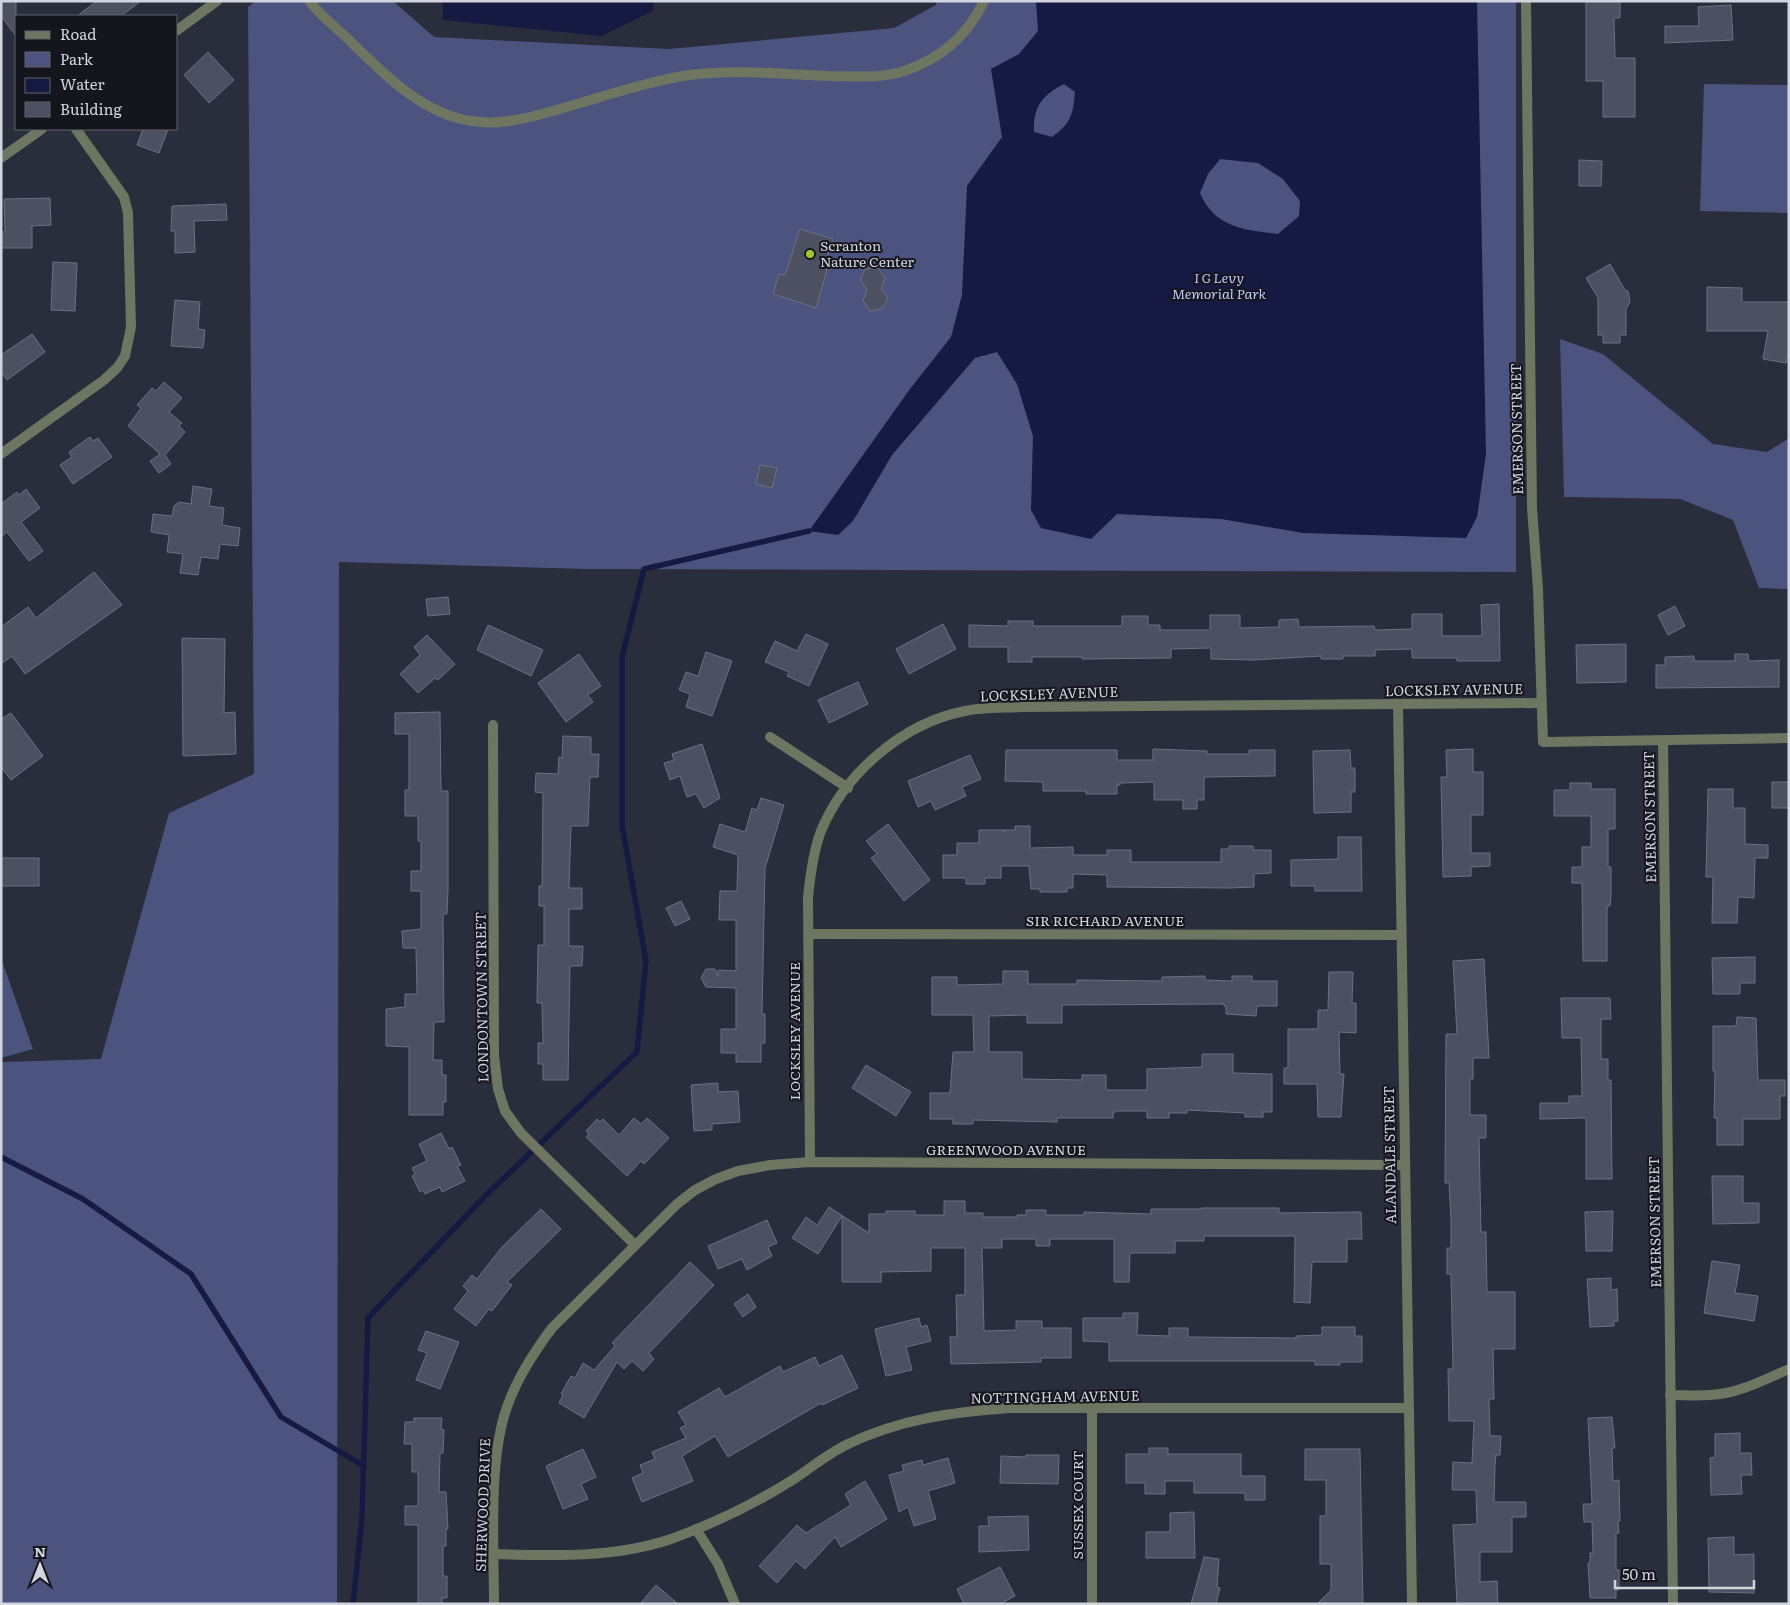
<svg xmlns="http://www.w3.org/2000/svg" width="1790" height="1605" font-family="Literata,serif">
  <rect width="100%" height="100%" fill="#2a2d3c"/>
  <g fill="#4c537e">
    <path d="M256,1H393L434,37L669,49L894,28L936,5L937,1H1516V572L586,569L339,562L337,1604H1V1062L101,1059L169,813L254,774L248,7Z"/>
    <path d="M1704,84L1789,85V213L1700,211Z"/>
    <path d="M1560,339L1603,354L1713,444L1767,452L1789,438V589L1759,588L1733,520L1680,499L1564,497Z"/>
    <path d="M1,958L33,1049L1,1058Z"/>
  </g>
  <g fill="#161941" fill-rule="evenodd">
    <path d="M443,1H653V11L601,36L443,20Z"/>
    <path d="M1036,1H1477L1486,454L1477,517L1466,538L1303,533L1221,519L1117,514L1091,539L1041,528L1031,510L1033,436L1017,384L997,352L975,358L892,455L853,521L838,535L809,531L910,389L951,337L962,295L967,186L1002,137L991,69L1019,54L1038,31ZM1064,84L1075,92C1073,115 1071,123 1052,137L1034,132C1033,107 1042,95 1064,84ZM1220,159L1258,163L1283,179L1300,201L1299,216L1278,234C1245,230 1215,228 1200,193L1208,174Z"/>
  </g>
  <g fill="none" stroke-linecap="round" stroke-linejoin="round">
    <g stroke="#161941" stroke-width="5.5">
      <path d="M1,1157L83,1199L191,1274L281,1417L364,1466"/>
      <path d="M353,1604L362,1517L368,1318L487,1194L637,1052L646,961L622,825V657L644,569L809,531"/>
    </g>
  </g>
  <g fill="#4d5061" stroke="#6c7082">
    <path d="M1,1H16V36L1,16Z"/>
    <path d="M97,1H141L121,16H77Z"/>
    <path d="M1586,1H1620V18H1614L1615,58H1635V117H1603V81H1586Z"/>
    <path d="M1731,5L1733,40L1665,43V26H1699L1698,7Z"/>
    <path d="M208,52L234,80L209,103L184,75Z"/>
    <path d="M143,129H168L159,153L137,145Z"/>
    <path d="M1579,160L1602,161L1601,186H1579Z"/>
    <path d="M50,198L51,225L32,226V248H1V232H5L4,199Z"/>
    <path d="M226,204L227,220L194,221L195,252L175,253V231H171L172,206Z"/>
    <path d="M800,229L833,239L823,268L827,270L816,308L773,294L779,274L785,275Z"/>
    <path d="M53,262L77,263L75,311L51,310Z"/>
    <path d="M1610,264L1625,290L1628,291L1630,302L1626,309V335H1620V343H1603V335H1598V298L1586,278Z"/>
    <path d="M878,268L885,278L881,289L888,298L882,309L870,311L863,301L867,290L860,280L865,269Z"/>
    <path d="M1707,287L1742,288V302H1789V350L1786,363L1763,359L1768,331H1707Z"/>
    <path d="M175,300L200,302L198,329L205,330L203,348L171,346Z"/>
    <path d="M32,334L45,352L7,380L1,372V355Z"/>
    <path d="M164,382L182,398L169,412L182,423L179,426L185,432L165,455L171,464L159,473L150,461L160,454L128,426L141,408L137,405L152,388L156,391Z"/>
    <path d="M90,437L93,441L98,438L112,457L73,484L60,465L72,457L69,452Z"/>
    <path d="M760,465L777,468L772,488L756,484Z"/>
    <path d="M193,486L212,489L209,506L224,508L222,525L240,528L238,546L220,544L218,559L201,557L198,575L180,573L183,554L167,552L169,535L151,532L153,514L172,516L174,506L179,502L191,504Z"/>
    <path d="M26,489L40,508L21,522L43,551L29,561L7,532L1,537V504L17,492L19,495Z"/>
    <path d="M94,572L122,605L25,674L12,656L1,664V627L28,607L36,618Z"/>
    <path d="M448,597L450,614L428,616L426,599Z"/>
    <path d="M1499,604L1500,661H1457V658H1412V649L1375,650V656H1343V659H1321V656L1254,660L1211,659V648L1171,649V658L1082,659V657H1032V662H1008V647H969V625L1008,626V621H1033V626H1122V616H1148V625H1160V630H1210V615H1240V628L1279,627V620L1298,619L1299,627L1374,626L1375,630L1412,629V614H1442V636H1482L1481,605Z"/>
    <path d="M1675,606L1685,626L1668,635L1658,615Z"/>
    <path d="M943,624L956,649L909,674L896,649Z"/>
    <path d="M488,625L543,650L531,676L477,650Z"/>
    <path d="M806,634L828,644L809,686L787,676L789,672L765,662L775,641L797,651Z"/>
    <path d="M427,635L455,664L438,680L435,678L418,693L400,674L420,655L414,647Z"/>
    <path d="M182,638L225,639L224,713L235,712L236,754L183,756Z"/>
    <path d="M1626,644V682L1577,683L1576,645Z"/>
    <path d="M706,652L732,661L712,716L686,707L690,694L679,690L686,672L698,676Z"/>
    <path d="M579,654L601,686L588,695L593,702L566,722L538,683Z"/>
    <path d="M1735,654H1748L1749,661L1779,660V687L1656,688V665H1665V657L1694,656V661H1735Z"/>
    <path d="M858,682L868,704L829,723L818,700Z"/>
    <path d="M440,712L441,791H448V890L447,914H443L444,1022H434L433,1060H442V1075H446V1102H443V1115H409V1047L386,1046V1009L405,1007V994H417L416,948H403L402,931L421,929V891H411V871H421V841H418V816H405V790H409V734H395V713Z"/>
    <path d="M11,713L43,756L11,780L1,767V719Z"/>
    <path d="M563,736L591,737V754H599L598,777H590L588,826H571L569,888H582V909H569V946H583L582,966H570L568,1080H543V1064H538V1043H543L542,1003H537L538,945H544V906H539V886H542L543,793L535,792L536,773L558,774L559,757L562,758Z"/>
    <path d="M702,744L720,798L704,808L696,794L687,797L680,776L670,780L664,763L674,760L672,754Z"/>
    <path d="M1153,749L1207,751V754H1249V750H1275V776L1204,777V800H1197V809H1183V800H1154V782L1120,783V785H1117V794H1086V791H1043V782L1005,781L1006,750H1117V760H1153Z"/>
    <path d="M1473,749V772H1483V815H1471V853H1490V866L1471,867V876L1443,877L1441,777H1447L1446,750Z"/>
    <path d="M1350,750L1351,768H1355V792H1351V812L1314,813L1313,751Z"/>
    <path d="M970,755L981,779L962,787L966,796L935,810L931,801L918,807L908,781Z"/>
    <rect x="1772" y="782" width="17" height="26"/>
    <path d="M1570,783H1591V789H1615V829H1608V867H1611V896L1610,906H1607V961H1583L1582,883H1572V867H1582V847H1591V816H1554V790H1570Z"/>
    <path d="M1708,789H1733V808H1745V844L1768,845V858H1755L1754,898L1738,897L1737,923H1712L1713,877H1706Z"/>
    <path d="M761,798L784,805L765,868L762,1014H765V1043H761V1062H736V1053H721V1029H736V988L706,987L701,978L706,969H715L718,976V970L736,971V920H719L720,891H737L738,855L713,847L720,824L745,832L752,808L757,810Z"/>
    <path d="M888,824L930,880L904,901L871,858L877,854L866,841Z"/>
    <path d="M1015,826H1030V848L1073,847V855H1107V850H1131V862H1221V849H1229V846H1253V850H1271V873L1254,874V887L1229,888L1107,887V875L1073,874V888H1067V892H1040V889H1031L1029,866H1001V878H985V884H966V878H943V855H957V843H979V830H1004V832V830H1015Z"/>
    <path d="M1338,837H1361L1362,891H1315V886H1291V860L1338,859Z"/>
    <rect x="1" y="858" width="38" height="28"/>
    <path d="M681,901L690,919L675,926L666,908Z"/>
    <path d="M1755,957V983H1740V994H1713L1712,958Z"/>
    <path d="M1484,959L1489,1058H1473V1079H1470V1115H1486V1138H1479L1481,1232H1486L1487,1292H1515V1349H1493L1494,1399H1489L1490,1436H1501L1500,1455H1496L1495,1465L1494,1502H1526V1517H1512V1552H1480V1582L1497,1581L1498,1604H1457L1453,1525L1477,1524L1476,1490H1452L1453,1462L1472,1463L1474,1421H1449L1448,1369H1453L1451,1274H1447V1248H1451V1219L1449,1183H1445L1446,1034H1457L1453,961Z"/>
    <path d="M1003,971H1028V984H1077V980L1162,981V977L1205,976V980L1232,981V976H1252V981H1277V1006H1257L1256,1016L1226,1014V1006H1224V1004L1062,1005V1023H1027V1015L989,1016V1052H1022V1079L1082,1080V1075H1106V1090H1147V1069L1202,1067V1054H1233V1073L1272,1074V1112H1263V1117H1245V1113L1187,1110V1113H1169V1118H1147V1111H1117L1113,1113V1118H1057V1122L973,1120V1124H953V1119H930V1093H950L953,1052H974L973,1015H932V977H957V985L1003,984Z"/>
    <path d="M1329,972H1353L1352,1003H1356V1033L1339,1032L1340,1074H1344L1341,1117H1318L1317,1084H1284V1068H1288V1029H1318V1010H1328Z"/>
    <path d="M1561,998H1610L1611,1019H1601V1059H1608V1080H1611L1612,1179H1586V1118L1540,1119V1103H1569V1096H1582L1581,1038H1562Z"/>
    <path d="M1737,1017L1756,1018L1758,1080H1785V1096H1780V1119H1743V1145H1717V1118H1714L1715,1071H1713V1026H1736Z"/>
    <path d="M866,1065L911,1092L896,1116L852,1088Z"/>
    <path d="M718,1083V1092L738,1091L740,1122L712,1124V1130L694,1131L691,1085Z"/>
    <path d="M634,1118L641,1124L647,1118L669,1138L644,1164L641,1161L627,1176L586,1137L589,1134L586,1131L597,1119L600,1122L603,1119L619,1135Z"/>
    <path d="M441,1133L449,1149L452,1147L461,1165L457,1166L465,1181L442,1192L440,1187L425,1194L423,1190L420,1192L412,1176L415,1174L412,1168L427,1161L419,1144Z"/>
    <path d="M1712,1176H1743V1203H1759V1223L1713,1224Z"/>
    <path d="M944,1201H965V1213H983V1217H1017V1215H1026V1210H1046V1215H1084V1212L1151,1214V1209H1201V1208H1279V1213L1361,1212L1362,1239H1347V1262H1312L1310,1303L1294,1302L1295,1236H1204V1241H1175V1253H1130L1129,1282H1114V1239H1050V1246H1036V1239H1002V1248H982L984,1331L1016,1330V1321H1042V1328H1071V1358H1041V1362L951,1364L950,1337H957L956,1295H965V1248H931V1271L881,1272V1282H842V1216L818,1254L792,1238L806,1217L817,1225L829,1207L869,1233V1214H886V1211H915V1215H944Z"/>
    <path d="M541,1209L561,1229L507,1282L512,1285L492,1311L489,1309L476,1326L454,1309L468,1291L463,1286L472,1275L477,1279L502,1247Z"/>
    <path d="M1613,1211L1612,1251H1586L1585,1212Z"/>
    <path d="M767,1220L777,1243L768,1247L772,1256L747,1270L742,1259L718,1269L708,1246Z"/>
    <path d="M1712,1261L1740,1265L1735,1293L1758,1296L1754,1321L1704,1313Z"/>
    <path d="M690,1262L714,1285L649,1353L654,1359L643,1371L632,1361L624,1369L617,1362L584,1418L559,1403L563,1395L561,1394L571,1376L575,1378L583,1363L594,1370L615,1346L612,1343Z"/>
    <path d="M1611,1278V1290L1617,1289L1618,1321H1614V1326L1590,1327L1587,1279Z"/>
    <path d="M748,1294L756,1307L743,1317L734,1304Z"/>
    <path d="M1123,1313H1138L1137,1335L1169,1336V1328H1188V1337L1296,1338V1336L1322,1335V1327H1355V1336H1362V1362H1340V1365H1315V1361H1109V1342L1083,1341V1318H1123Z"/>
    <path d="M919,1318L921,1327L927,1325L931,1341L906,1347L912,1370L886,1376L875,1329Z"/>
    <path d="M426,1331L459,1342L440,1389L416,1380L427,1353L418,1350Z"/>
    <path d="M842,1355L858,1388L822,1405L821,1403L728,1457L715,1436L682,1456L693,1481L642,1502L632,1478L643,1473L640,1465L655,1459L652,1452L686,1438L680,1428L686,1425L678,1412L719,1388L725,1397L780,1366L783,1372L815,1357L819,1366Z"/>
    <path d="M1612,1417L1615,1448H1612L1613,1481L1619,1480L1620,1521H1618L1619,1533H1616V1570H1619V1590H1616V1598H1590L1588,1563H1590V1553H1593L1592,1522H1584L1583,1504H1592L1588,1418Z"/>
    <path d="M414,1418H442L441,1429L444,1430L443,1453H440L439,1492H446L448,1529H446V1546H443V1576H447V1598H442V1604H418V1525H405V1506H418V1472H412V1444H404L405,1422H414Z"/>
    <path d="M1740,1433V1453H1751L1752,1475H1741L1742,1494L1711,1495L1710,1458L1715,1457V1434Z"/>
    <path d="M1149,1448H1168V1454H1241V1476H1265V1500H1245V1493H1194V1481H1165V1494H1145V1483H1126V1454H1149Z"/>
    <path d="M583,1449L596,1477L581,1484L588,1499L563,1509L546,1466Z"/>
    <path d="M1305,1449H1360L1363,1604H1317L1331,1590V1564H1320V1516H1326V1480H1305Z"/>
    <path d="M1026,1455H1059L1058,1484L1000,1483L1001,1456L1026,1457Z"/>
    <path d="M948,1458L955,1483L928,1491L936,1519L914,1526L908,1507L899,1512L889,1475L904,1471L902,1465L922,1460L923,1465Z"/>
    <path d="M865,1481L887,1519L841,1547L835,1537L805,1569L796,1561L777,1583L759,1566L797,1525L806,1533L851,1505L845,1494Z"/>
    <path d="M1194,1512L1195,1558H1146V1532H1170V1513Z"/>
    <path d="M1028,1516L1029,1550L979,1552V1526H989L988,1517Z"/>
    <path d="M1734,1537V1555L1754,1554V1593L1709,1592L1708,1538Z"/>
    <path d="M1204,1557L1219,1559L1217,1587L1220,1588L1216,1604H1191Z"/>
    <path d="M1000,1567L1015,1596L1000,1604H964L957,1589Z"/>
    <path d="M656,1585L678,1604H640Z"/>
  </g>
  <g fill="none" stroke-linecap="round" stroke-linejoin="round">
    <g stroke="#6e7560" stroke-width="10">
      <path d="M309,1C320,15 334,26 347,38C381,71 421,114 471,121C501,126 532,117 560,109C602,97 645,82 689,75C735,69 782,74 829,76C854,76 880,79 904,71C940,59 968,35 984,1"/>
      <path d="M1526,1L1532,508L1538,589L1543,742L1789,738"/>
      <path d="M176,31L217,1"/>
      <path d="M1,158L42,129"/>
      <path d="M1,454L104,380L117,368L125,356L131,327L128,213L124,197L76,129"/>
      <path d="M1398,705L1412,1604"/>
      <path d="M493,725L494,1055L498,1089L505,1111L521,1133L635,1245"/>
      <path d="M770,737L848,788"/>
      <path d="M1663,740L1673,1604"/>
      <path d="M809,934L1401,935"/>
      <path d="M810,1162L808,898C810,877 813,852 821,831C845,773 903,723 965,711C983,707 1003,708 1022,707L1541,703"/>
      <path d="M1670,1395C1683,1395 1697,1396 1710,1395C1737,1394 1764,1380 1789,1369"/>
      <path d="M696,1529L718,1564L735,1604"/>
      <path d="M494,1554C553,1556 615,1558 671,1539C713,1524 756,1503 794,1479C812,1467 829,1453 848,1444C900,1419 953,1412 1010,1408H1408"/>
      <path d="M1092,1601V1410"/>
      <path d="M494,1604C494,1546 488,1460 507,1407C517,1378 534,1352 552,1328L677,1204L695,1190L716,1179L738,1171L770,1165L810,1162L1404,1165"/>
    </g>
  </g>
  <circle fill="#a0c92b" stroke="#15161d" stroke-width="2" cx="810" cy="254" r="5"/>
  <g text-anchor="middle" stroke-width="4" stroke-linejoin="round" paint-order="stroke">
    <g font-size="14" fill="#d2d4de" stroke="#15161d" text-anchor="start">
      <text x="820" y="251">Scranton<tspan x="820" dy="16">Nature Center</tspan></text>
    </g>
    <g font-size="14" font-style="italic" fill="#bec8f4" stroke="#15161d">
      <text x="1219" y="283">I G Levy<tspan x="1219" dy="16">Memorial Park</tspan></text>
    </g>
    <g font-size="14" fill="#d2d4de" stroke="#15161d">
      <text transform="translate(1517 429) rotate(-91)" y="5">EMERSON STREET</text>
      <text transform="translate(1454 690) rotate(-1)" y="5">LOCKSLEY AVENUE</text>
      <text transform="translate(1049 694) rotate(-2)" y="5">LOCKSLEY AVENUE</text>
      <text transform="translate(1650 817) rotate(-91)" y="5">EMERSON STREET</text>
      <text x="1105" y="926">SIR RICHARD AVENUE</text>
      <text transform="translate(482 997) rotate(-91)" y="5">LONDONTOWN STREET</text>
      <text transform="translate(795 1031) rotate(-90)" y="5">LOCKSLEY AVENUE</text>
      <text x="1006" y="1155">GREENWOOD AVENUE</text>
      <text transform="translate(1390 1155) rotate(-91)" y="5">ALANDALE STREET</text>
      <text transform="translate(1655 1222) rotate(-91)" y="5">EMERSON STREET</text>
      <text transform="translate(1055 1397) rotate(-1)" y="5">NOTTINGHAM AVENUE</text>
      <text transform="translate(483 1505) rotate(-88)" y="5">SHERWOOD DRIVE</text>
      <text transform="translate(1078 1505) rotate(-90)" y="5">SUSSEX COURT</text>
    </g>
  </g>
  <rect width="1790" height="1605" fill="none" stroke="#d2d4de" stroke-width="5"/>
  <rect x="15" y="15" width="162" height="115" fill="#15161d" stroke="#61626a"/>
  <rect x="25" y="31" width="25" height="8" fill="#6e7560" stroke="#61626a"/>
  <text x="60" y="40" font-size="15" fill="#d2d4de">Road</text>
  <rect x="25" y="52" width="25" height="15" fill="#4c537e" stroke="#61626a"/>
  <text x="60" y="65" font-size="15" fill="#d2d4de">Park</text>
  <rect x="25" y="78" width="25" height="15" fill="#161941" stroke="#61626a"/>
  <text x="60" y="90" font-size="15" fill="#d2d4de">Water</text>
  <rect x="25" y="102" width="25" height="15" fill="#4d5061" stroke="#61626a"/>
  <text x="60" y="115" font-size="15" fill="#d2d4de">Building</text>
  <g transform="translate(40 1565)" stroke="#15161d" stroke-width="4" paint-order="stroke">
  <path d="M0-4L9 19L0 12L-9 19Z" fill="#d2d4de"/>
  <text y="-8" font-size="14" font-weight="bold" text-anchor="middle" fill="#d2d4de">N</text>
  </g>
  <path d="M1615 1580v8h139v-8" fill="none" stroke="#d2d4de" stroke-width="2.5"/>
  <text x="1622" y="1580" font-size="15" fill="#d2d4de" stroke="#15161d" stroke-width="4" paint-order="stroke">50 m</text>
</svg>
